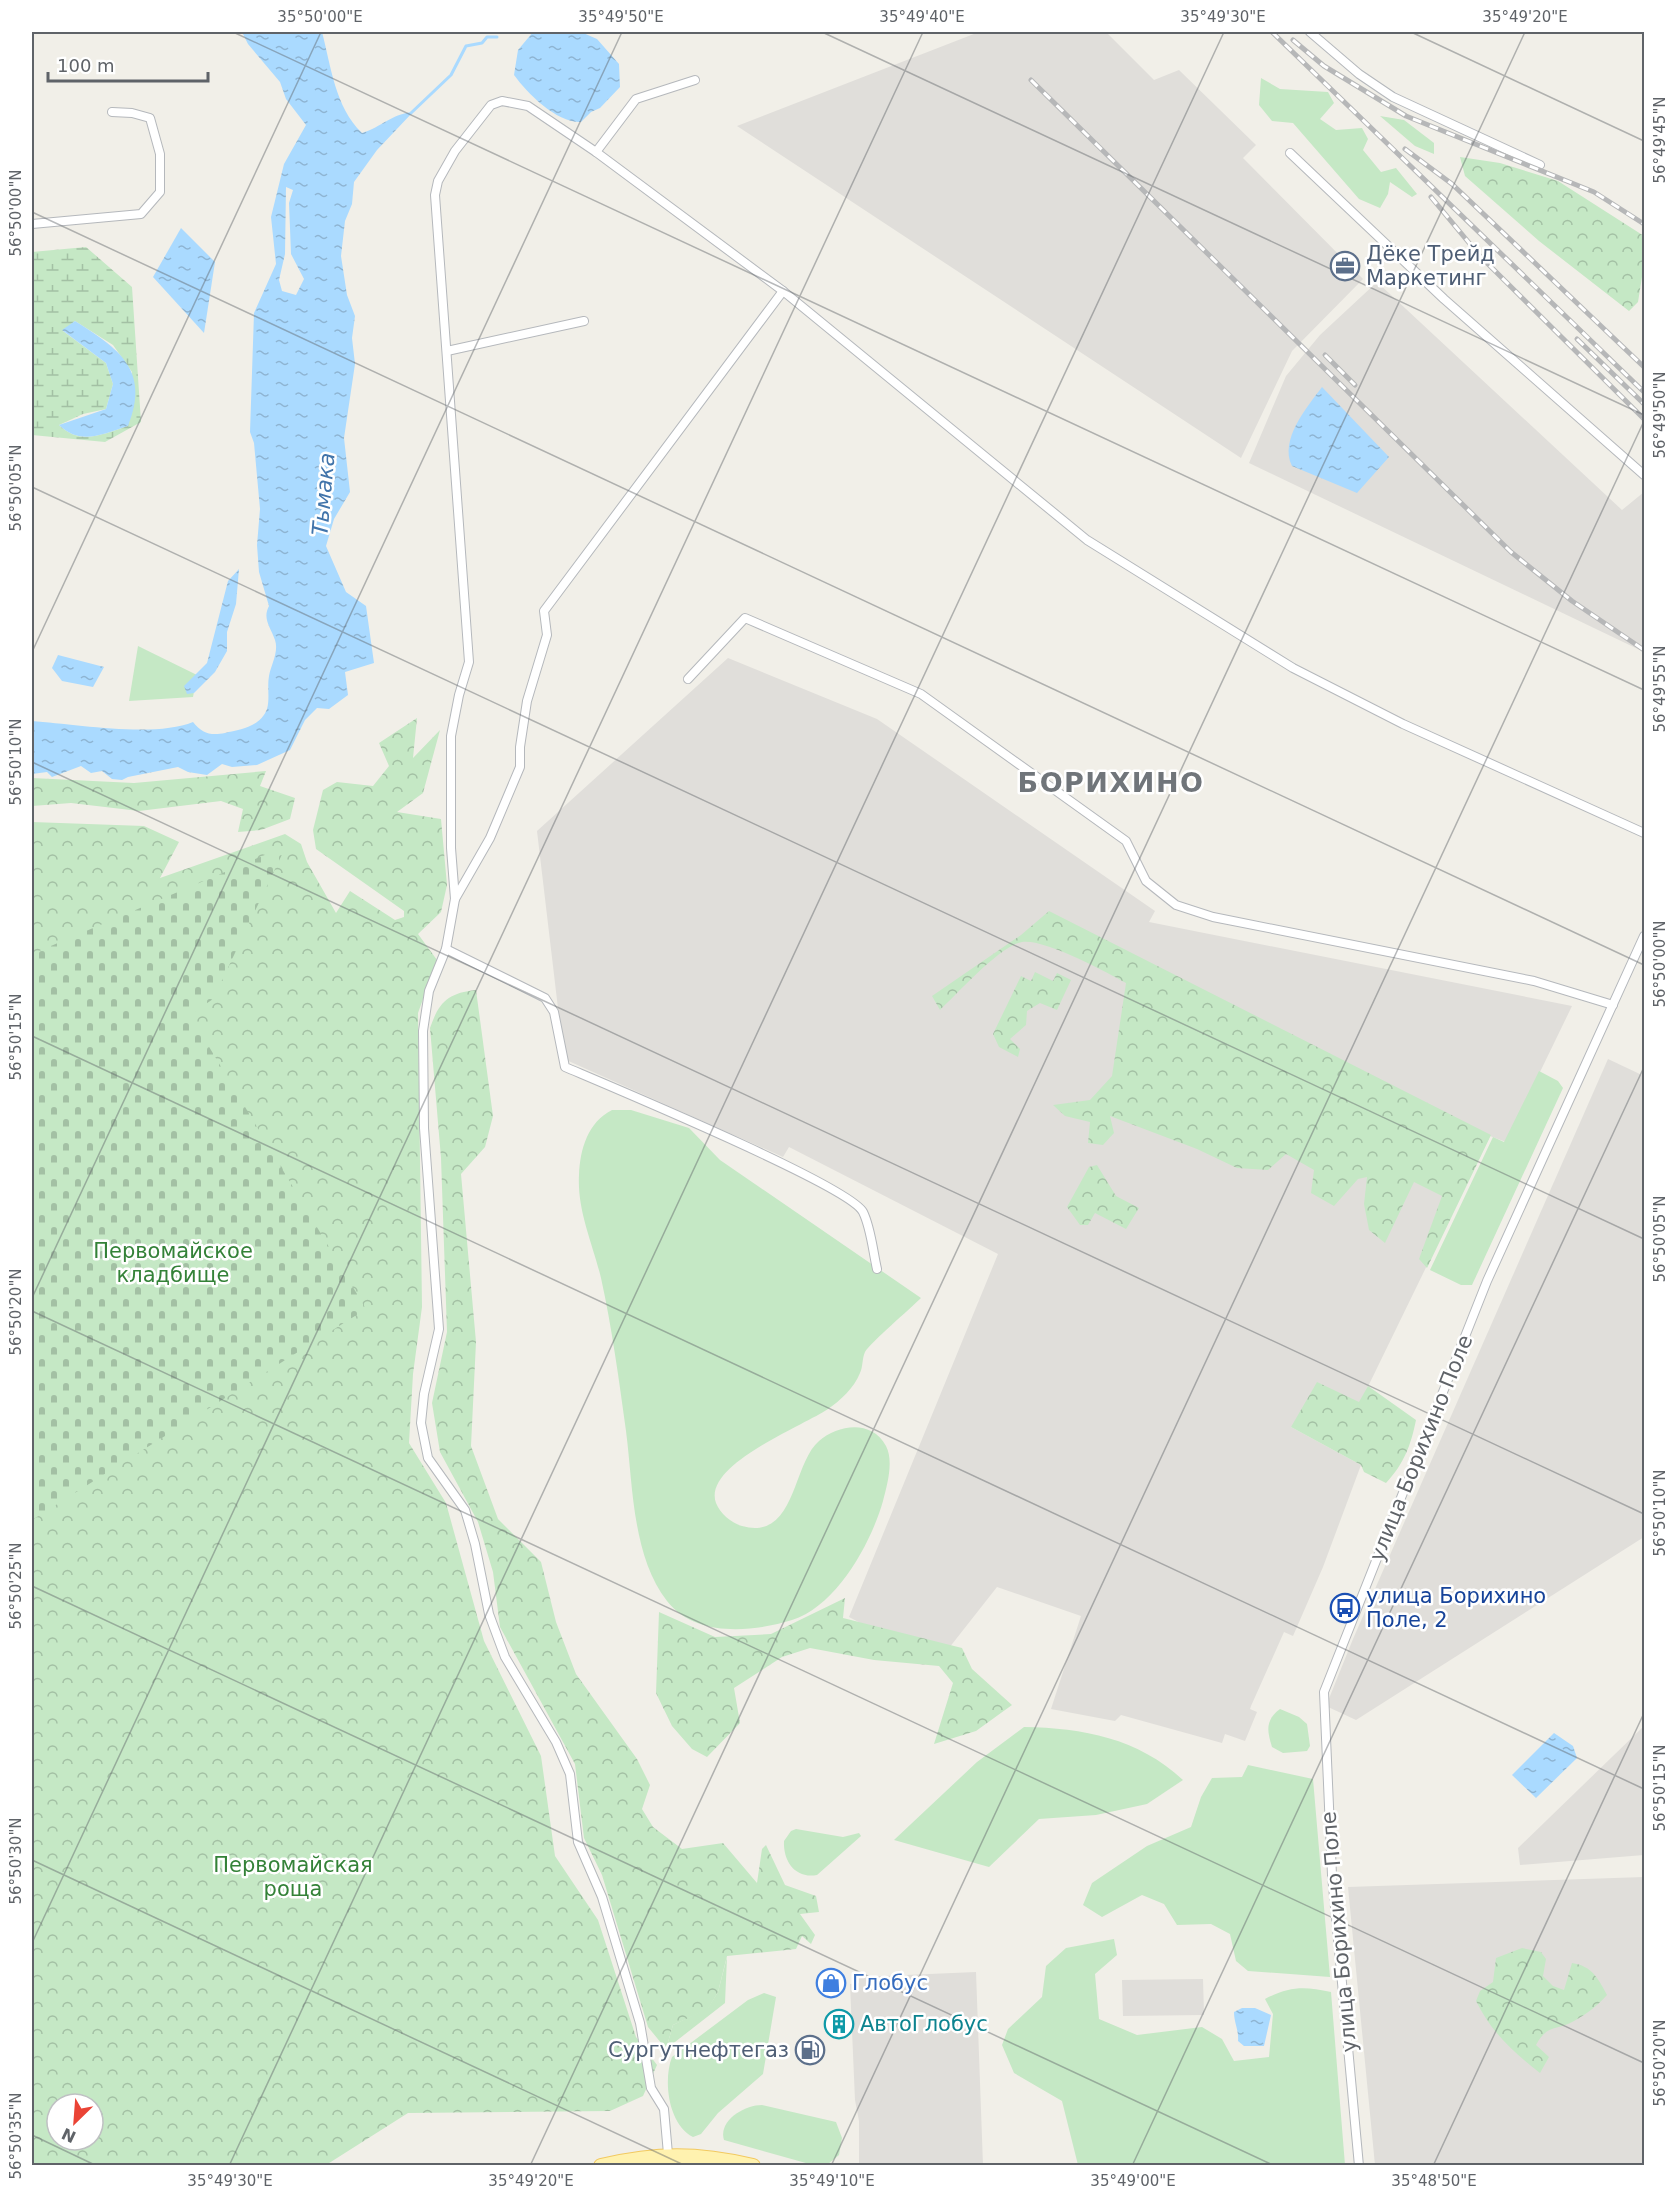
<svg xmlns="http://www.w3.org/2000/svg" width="1676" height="2197" font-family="'DejaVu Sans',sans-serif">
  <defs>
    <pattern id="forest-crowns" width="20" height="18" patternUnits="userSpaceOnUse" patternTransform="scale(1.5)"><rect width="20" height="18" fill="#c5e8c5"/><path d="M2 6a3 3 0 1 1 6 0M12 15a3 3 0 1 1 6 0" fill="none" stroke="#a3c0a4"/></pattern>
    <pattern id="wetland-marsh" width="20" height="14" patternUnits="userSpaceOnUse" patternTransform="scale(1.5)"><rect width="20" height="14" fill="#c5e8c5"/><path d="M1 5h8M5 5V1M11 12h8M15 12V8" fill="none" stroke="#a3c0a4"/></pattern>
    <pattern id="cemetery-stones" width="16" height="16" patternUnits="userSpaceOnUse" patternTransform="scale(1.5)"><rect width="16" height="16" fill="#c5e8c5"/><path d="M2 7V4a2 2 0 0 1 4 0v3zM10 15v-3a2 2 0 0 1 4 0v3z" fill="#a3c0a4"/></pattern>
    <pattern id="water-ripples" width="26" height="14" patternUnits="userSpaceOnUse" patternTransform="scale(1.5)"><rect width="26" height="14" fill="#aadaff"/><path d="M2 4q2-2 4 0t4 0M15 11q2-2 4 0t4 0" fill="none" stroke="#8eb4d2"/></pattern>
  </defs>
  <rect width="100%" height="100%" fill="#f1efe8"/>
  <g fill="#e0deda">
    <path d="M979,32H1106L1154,80L1179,70L1256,145L1243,158L1363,279L1292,351L1241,458L737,126Z"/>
    <path d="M1377,282L1622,510L1644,492V652L1249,463L1286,376L1320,335Z"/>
    <path d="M728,658L877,719L1155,911L1149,922L1572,1006L1506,1142L1490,1136L1360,1403L1291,1427L1361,1465L1323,1567L1293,1636L1284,1632L1251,1706L1250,1709L1257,1712L1245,1741L1225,1734L1222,1743L1121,1715L1115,1721L1051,1709L1081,1616L997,1587L949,1648L868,1627L849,1617L998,1254L789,1147L783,1157L564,1059L537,831Z"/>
    <path d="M1608,1059L1644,1076V1537L1356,1720L1326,1706L1353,1639Z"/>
    <path d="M1644,1726V1855L1520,1865L1518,1848Z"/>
    <path d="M1644,1877V2165H1375L1348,1887Z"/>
    <path d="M976,1972L983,2165H859V2121L855,2100L850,1984L859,1983V1977Z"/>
    <path d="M1203,1979L1204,2015L1123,2016L1122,1980Z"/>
  </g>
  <g fill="#c5e8c5">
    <path d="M1261,78L1280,89L1328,92L1334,103L1320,119L1336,130L1362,128L1368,139L1363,150L1381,172L1396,168L1417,194L1412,197L1390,182L1388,194L1380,208L1359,199L1293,123L1272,121L1259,105Z"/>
    <path d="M1380,116L1404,120L1434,143V154L1415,146Z"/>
    <path d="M138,646L197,675L193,697L129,701Z"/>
    <path d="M1539,1071L1558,1081L1563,1088L1472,1285H1461L1430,1270L1493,1137L1504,1142Z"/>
    <path d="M612,1110H631L689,1128L720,1160L921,1298C910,1309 871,1342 865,1352C862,1358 863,1367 860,1373C854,1388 841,1400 828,1409C803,1426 702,1465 716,1503C720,1513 731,1523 742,1526C796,1541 792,1464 819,1441C838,1425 871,1419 886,1446C894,1461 887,1486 883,1501C871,1543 837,1606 792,1620C753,1632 696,1638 667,1601C632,1556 633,1485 626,1431C619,1380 612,1328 601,1278C593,1244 577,1211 579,1175C580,1149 588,1122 612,1110Z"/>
    <path d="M1280,1709L1299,1717L1307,1724L1310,1746L1307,1751L1283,1753L1272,1747C1267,1731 1265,1720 1280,1709Z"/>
    <path d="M1024,1727C1083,1728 1138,1738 1183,1780L1147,1804L1096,1815L1039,1819L989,1867L894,1840L977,1762Z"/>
    <path d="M1248,1765L1313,1779L1330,1977L1248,1971L1236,1961L1230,1934L1211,1924L1177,1925L1164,1904L1142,1895L1102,1917L1083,1905L1092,1883L1147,1846L1191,1827L1201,1797L1212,1778L1242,1777Z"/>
    <path d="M796,1829L843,1837L859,1833L861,1836L817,1875C796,1879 783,1862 784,1841L791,1831Z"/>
    <path d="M1114,1939L1117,1955L1095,1974L1099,2019L1137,2035L1202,2027L1222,2039L1234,2061L1269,2057L1273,2014L1265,1999C1290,1986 1304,1986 1331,1992L1345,2165H1078L1062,2101L1014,2073L1002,2045L1008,2029L1042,1997L1046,1966L1066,1948Z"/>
    <path d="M727,1957L725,2003L666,2049L673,2025L708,2008L718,1992Z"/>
    <path d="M764,1993L776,1997L763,2074L718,2113L701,2134L693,2137C668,2124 663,2080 672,2057L748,2000Z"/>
    <path d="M762,2105L836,2122L842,2138L839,2155L828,2164L813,2165L724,2140C718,2121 744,2105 762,2105Z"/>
  </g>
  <g fill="url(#forest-crowns)" fill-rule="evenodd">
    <path d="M1460,157L1500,163L1558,181L1644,236V277H1642L1638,302L1629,311L1539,241L1465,176Z"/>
    <path d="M417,718L413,758L440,730L423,793L397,812L441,819L447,885L441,912L418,934L437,960L418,1013L422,1307L413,1374L409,1443L446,1503L484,1641L541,1756L555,1856L598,1920L636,2037L657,2065L643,2096L610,2111L408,2113L326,2165H32V822L144,826L179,842L160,878L285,834L301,844L307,862L336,913L350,891L395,920L404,917V911L316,849L313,830L323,790L295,798L290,819L261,830L238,832L243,809L221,801L139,811L71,803L32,806V778L134,783L266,771L260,786L295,798L323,790L337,782L373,786L389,766L379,743ZM57,2104H93V2140H57Z"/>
    <path d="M1049,911L1491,1135L1427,1268L1419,1259L1442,1196L1414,1182L1385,1243L1369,1230L1364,1204L1367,1177L1358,1179L1334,1206L1311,1193L1314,1170L1286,1154L1268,1170L1237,1168L1197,1149L1110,1116L1114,1133L1103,1145L1088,1143L1090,1122L1065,1116L1053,1105L1090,1100L1112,1076L1126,983C1107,972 1043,938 1022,942C1001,945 957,994 940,1010L932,996L1021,935Z"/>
    <path d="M1035,972L1053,981L1057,973L1071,980L1057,1010L1040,1003L1027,1011L1026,1025L1010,1039L1020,1049L1018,1057L999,1047L993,1034L1021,976L1031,981Z"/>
    <path d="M476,990L493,1116L485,1147L461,1174L476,1342L471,1446L498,1519L541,1562L556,1622L576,1674L637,1759L650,1785L642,1809L653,1827L682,1849L723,1843L757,1883L762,1849L766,1845L785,1885L816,1896L819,1912L800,1914L815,1935L811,1944L802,1936L796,1949L727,1956L718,1992L708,2009L673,2025L666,2049L648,2027L602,1875L584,1838L575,1764L500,1627L493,1572L478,1522L440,1452L432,1403L447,1332L441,1158L430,1028C439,1002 448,993 476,990Z"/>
    <path d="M1097,1165L1116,1196L1139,1208L1126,1229L1095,1213L1088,1225H1080L1067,1207L1089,1167Z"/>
    <path d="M1317,1382L1359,1402L1368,1386L1416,1420C1411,1445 1404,1464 1386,1483L1364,1472L1361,1465L1291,1427Z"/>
    <path d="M845,1598L843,1618L962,1648L972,1669L1012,1705L976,1731L934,1744L953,1683L939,1666L874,1660L810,1648L782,1657L734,1688L740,1723L707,1757L692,1749L672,1726L656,1693L659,1612L715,1637L771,1634Z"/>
    <path d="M1522,1948L1541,1952L1546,1959L1543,1976L1553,1986L1564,1990L1572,1963C1592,1966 1598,1978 1607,1995C1597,2006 1587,2014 1574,2021C1556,2031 1547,2024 1536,2045L1549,2057L1540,2073C1512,2051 1492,2033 1476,2001L1480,1991L1493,1982L1496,1958Z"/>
  </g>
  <path fill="url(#wetland-marsh)" fill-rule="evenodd" d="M86,247L132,287L141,422L105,442L32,435V252ZM75,321L113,345L132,372L128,426C102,434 81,446 59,425L83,414L106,409L113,384L106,363L63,331Z"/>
  <path fill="url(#cemetery-stones)" d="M286,846L213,999L190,1015L366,1309L32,1520V954Z"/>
  <g fill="url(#water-ripples)" fill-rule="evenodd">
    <path d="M242,32H322C331,66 335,107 362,133C382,127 391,114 413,112L377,150L354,182L352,204L345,221L341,256L347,295L355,316L352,338L355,364L344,438L350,492L334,519L326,546L346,592L366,606L374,663L345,672L348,695L329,709L317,708L305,720L290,750L257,765L232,767L222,764L207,775L188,772L178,767L128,777L122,780L112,779L102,771L91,773L81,766L52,777L47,772L32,774V721C74,724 155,738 193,722C202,733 210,736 225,733C241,729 260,727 267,709C270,699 267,686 269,676C271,665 279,652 275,640C271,628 262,619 269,606L259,572L257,545L260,509L254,443L250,432L254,313L276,264L271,217L284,164L306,125L286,99L280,82L248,44ZM286,187L293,190L289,203L291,254L304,279L296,295L282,291L279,280L285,254Z"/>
    <path d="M533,32H581L597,39L619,64L620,87L600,108L591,112L581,122C557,123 528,94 514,75L518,50Z"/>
    <path d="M181,228L215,262L204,333L153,277Z"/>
    <path d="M75,321C118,348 151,370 128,426C102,434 81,446 59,425L106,409L113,384L106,363L62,330Z"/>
    <path d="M1322,387L1389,457L1357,493L1292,466C1279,440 1307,407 1322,387Z"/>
    <path d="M239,569L236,604L227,632V651L215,672L194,693L187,694L184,686L207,663L228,581Z"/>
    <path d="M58,655L104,667L93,687L62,681L52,668Z"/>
    <path d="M1554,1733L1573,1746L1577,1758L1536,1798L1512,1775Z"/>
    <path d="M1242,2008H1255L1271,2015L1264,2046H1244L1238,2041C1239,2030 1234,2023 1234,2012Z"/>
  </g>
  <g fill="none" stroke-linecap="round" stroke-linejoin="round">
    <path stroke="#aadaff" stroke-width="3" d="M411,113L451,75L466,46L482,43L487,37H497"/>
    <g stroke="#b5b8bc" stroke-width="10">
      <g id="minor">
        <path d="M1310,32L1359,74L1393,97L1540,165"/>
        <path d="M596,152L636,99L695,80"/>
        <path d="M1290,153L1444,299L1644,475"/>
        <path d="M32,224L141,214L160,192V154L150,118L132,113L112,112"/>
        <path d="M447,351L584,321"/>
        <path d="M688,679L745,618L921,694L1126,841L1146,881L1176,905L1213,917L1534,981L1613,1005"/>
        <path d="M455,899L490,838L520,767V747L527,701L547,635L544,611L783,291"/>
        <path d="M446,949L545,998L554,1012L565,1067C607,1085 850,1186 863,1212C871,1228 873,1252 877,1269"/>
        <path d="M668,2154L664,2109L651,2088L640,2023L602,1897L578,1842L570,1774L556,1742L505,1657L489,1614L475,1544L465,1510L428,1458L421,1423L424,1394L439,1329L424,1128L423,1031L429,991L446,949L455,899L451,848V736L459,695L469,662L435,195L438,181L455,151L491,105L502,101L528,106L596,152L783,291L1087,540L1293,668L1403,724L1644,833"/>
        <path d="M1359,2166L1332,1875L1324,1692L1487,1281L1644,936"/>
      </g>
    </g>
    <g stroke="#f2c960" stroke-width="16">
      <path id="primary" d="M601,2166C657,2153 697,2153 753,2166"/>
    </g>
    <use href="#minor" stroke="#fff" stroke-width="8"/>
    <use href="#primary" stroke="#fff2af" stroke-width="14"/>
    <g stroke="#b6b7b8" stroke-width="5">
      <g id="rail">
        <path d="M1272,32L1644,392"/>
        <path d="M1293,40L1324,66L1406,116L1594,192L1644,224"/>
        <path d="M1031,80L1511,552L1572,601L1644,650"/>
        <path d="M1405,149L1452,184L1644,367"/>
        <path d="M1431,197L1480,256L1644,419"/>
        <path d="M1577,339L1644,404"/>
        <path d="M1325,355L1355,385"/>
      </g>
    </g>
    <use href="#rail" stroke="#fff" stroke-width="3" stroke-dasharray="9" stroke-linecap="butt"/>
  </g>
  <path fill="none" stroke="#5f6368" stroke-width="1.5" stroke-opacity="0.45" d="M233,32L1644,690M822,32L1644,415M1411,32L1644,141M32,212L1644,965M32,487L1644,1239M32,652L321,32M32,762L1644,1514M32,1036L1644,1789M32,1298L622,32M32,1311L1644,2063M32,1586L1275,2166M32,1860L686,2166M32,1943L923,32M32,2135L97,2166M229,2166L1224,32M530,2166L1525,32M831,2166L1644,421M1132,2166L1644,1067M1433,2166L1644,1713"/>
  <defs>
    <g id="office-ring" transform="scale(1.5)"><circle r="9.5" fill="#fff" stroke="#5c6f8a" stroke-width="1.5"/><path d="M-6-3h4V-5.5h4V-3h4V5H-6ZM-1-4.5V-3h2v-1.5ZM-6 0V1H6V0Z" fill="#5c6f8a"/></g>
    <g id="bus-ring" transform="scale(1.5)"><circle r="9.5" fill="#fff" stroke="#1a4fb4" stroke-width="1.5"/><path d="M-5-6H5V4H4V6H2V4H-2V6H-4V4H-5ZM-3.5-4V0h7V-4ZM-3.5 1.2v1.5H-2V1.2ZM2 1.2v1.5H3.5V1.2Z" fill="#1a4fb4"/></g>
    <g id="shop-ring" transform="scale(1.5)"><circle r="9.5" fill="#fff" stroke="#3f7fe0" stroke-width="1.5"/><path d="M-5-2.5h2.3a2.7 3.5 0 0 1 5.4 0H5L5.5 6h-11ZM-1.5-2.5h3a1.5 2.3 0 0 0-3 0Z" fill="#3f7fe0"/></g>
    <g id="building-ring" transform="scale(1.5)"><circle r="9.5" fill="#fff" stroke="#0f9aa8" stroke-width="1.5"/><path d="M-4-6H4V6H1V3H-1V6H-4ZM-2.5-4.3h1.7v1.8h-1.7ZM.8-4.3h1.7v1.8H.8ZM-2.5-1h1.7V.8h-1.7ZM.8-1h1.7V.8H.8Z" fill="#0f9aa8"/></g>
    <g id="fuel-ring" transform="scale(1.5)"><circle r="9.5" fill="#fff" stroke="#5c6f8a" stroke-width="1.5"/><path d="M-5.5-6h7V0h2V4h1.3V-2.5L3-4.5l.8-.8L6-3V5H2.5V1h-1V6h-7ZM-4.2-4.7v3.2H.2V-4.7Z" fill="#5c6f8a"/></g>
  </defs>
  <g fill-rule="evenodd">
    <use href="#office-ring" x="1345" y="266"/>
    <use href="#bus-ring" x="1345" y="1608"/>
    <use href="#shop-ring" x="831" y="1983"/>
    <use href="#building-ring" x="839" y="2024"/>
    <use href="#fuel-ring" x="810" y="2050"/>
  </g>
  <g text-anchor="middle" stroke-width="5" stroke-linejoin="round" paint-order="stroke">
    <g font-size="21" fill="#4e5e75" stroke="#fff" text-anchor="start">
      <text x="1366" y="261">Дёке Трейд<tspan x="1366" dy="24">Маркетинг</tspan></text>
      <text x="789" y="2057" text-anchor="end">Сургутнефтегаз</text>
    </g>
    <g font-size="21" fill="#348238" stroke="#fff">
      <text x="173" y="1258">Первомайское<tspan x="173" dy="24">кладбище</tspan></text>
      <text x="293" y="1872">Первомайская<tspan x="293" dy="24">роща</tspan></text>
    </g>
    <g font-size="21" fill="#5f6368" stroke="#fff">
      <text transform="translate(1421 1448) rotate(-68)" y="7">улица Борихино Поле</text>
      <text transform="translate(1339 1932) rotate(-95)" y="7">улица Борихино Поле</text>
    </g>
    <g font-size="21" fill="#164399" stroke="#fff" text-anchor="start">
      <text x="1366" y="1603">улица Борихино<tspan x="1366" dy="24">Поле, 2</tspan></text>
    </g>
    <g font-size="21" fill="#366cbe" stroke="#fff" text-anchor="start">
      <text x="852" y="1990">Глобус</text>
    </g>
    <g font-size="21" fill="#0d838f" stroke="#fff" text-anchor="start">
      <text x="860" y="2031">АвтоГлобус</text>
    </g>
    <g font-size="22" font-style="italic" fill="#4174aa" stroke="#fff">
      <text transform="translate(323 494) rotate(-85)" y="8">Тьмака</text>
    </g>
    <g font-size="27" font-weight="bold" letter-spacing="1.5" fill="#70757a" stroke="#fff">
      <text x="1111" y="792">БОРИХИНО</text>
    </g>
  </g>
  <rect width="1676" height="2197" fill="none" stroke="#ffffff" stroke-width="66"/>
  <g transform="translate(75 2122) rotate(205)"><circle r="28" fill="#ffffff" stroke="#bfc1c3" stroke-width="1.5"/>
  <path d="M0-4.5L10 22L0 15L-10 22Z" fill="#ea4335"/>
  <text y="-9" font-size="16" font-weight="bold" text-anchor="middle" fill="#5f6368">N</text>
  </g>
  <path d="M48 72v9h160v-9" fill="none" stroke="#5f6368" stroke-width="3"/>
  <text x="57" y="72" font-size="18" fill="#5f6368" stroke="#ffffff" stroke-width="4.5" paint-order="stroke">100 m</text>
  <rect x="33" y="33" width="1610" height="2131" fill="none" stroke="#5f6368" stroke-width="2"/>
  <g font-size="15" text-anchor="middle" fill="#5f6368">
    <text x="320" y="22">35°50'00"E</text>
    <text x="621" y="22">35°49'50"E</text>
    <text x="922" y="22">35°49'40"E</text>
    <text x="1223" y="22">35°49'30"E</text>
    <text x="1525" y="22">35°49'20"E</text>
    <text transform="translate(1660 140) rotate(-90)" y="5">56°49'45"N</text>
    <text transform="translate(16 213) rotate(-90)" y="5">56°50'00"N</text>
    <text transform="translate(1660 415) rotate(-90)" y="5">56°49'50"N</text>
    <text transform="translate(16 488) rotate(-90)" y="5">56°50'05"N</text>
    <text transform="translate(1660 689) rotate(-90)" y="5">56°49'55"N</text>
    <text transform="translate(16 762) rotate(-90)" y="5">56°50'10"N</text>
    <text transform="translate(1660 964) rotate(-90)" y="5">56°50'00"N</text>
    <text transform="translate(16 1037) rotate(-90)" y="5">56°50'15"N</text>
    <text transform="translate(1660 1239) rotate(-90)" y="5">56°50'05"N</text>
    <text transform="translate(16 1312) rotate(-90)" y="5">56°50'20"N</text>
    <text transform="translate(1660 1513) rotate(-90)" y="5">56°50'10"N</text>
    <text transform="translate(16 1586) rotate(-90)" y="5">56°50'25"N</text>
    <text transform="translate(1660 1788) rotate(-90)" y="5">56°50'15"N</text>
    <text transform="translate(16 1861) rotate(-90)" y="5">56°50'30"N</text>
    <text transform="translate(1660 2063) rotate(-90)" y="5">56°50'20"N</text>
    <text transform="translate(16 2136) rotate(-90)" y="5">56°50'35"N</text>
    <text x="230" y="2186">35°49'30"E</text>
    <text x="531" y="2186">35°49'20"E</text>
    <text x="832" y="2186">35°49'10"E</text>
    <text x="1133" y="2186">35°49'00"E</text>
    <text x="1434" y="2186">35°48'50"E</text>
  </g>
</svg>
